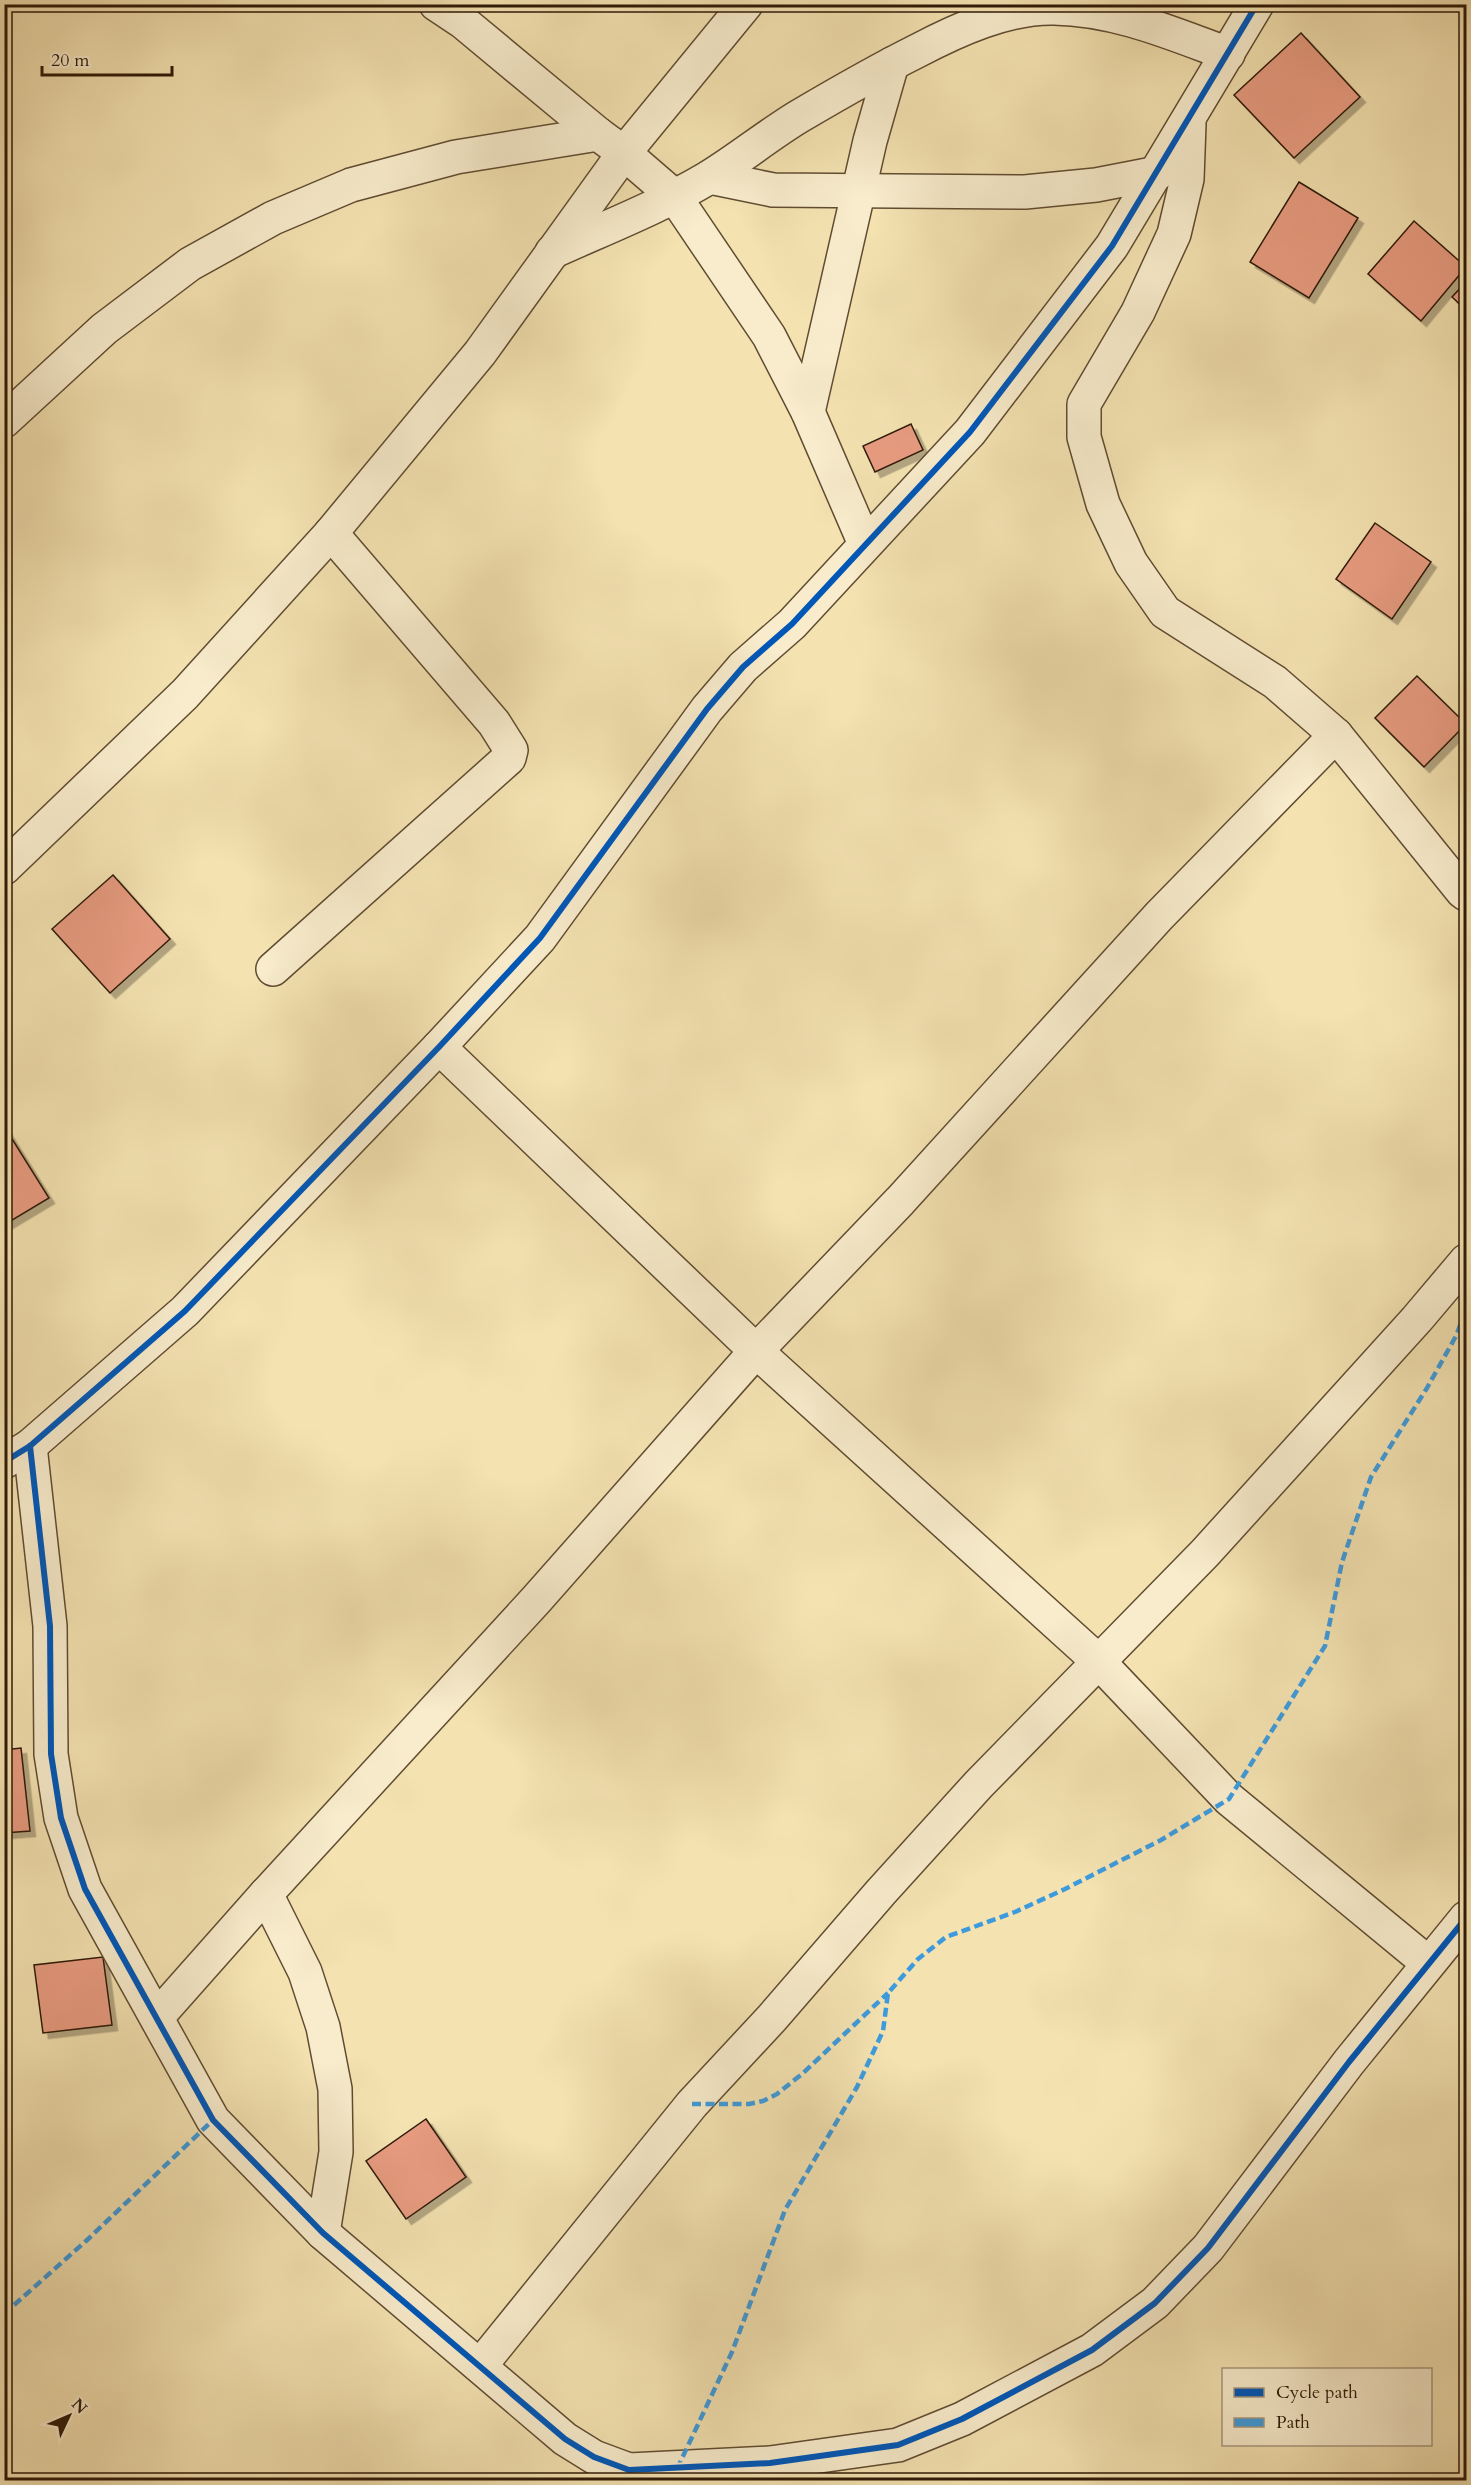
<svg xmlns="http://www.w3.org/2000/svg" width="1471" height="2485" font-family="Cardo,serif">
  <defs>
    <filter id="shadow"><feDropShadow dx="5.5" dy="5.5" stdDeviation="0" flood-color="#0004"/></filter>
  </defs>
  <rect width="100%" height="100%" fill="#f4e2b1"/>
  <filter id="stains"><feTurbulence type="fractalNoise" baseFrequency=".00333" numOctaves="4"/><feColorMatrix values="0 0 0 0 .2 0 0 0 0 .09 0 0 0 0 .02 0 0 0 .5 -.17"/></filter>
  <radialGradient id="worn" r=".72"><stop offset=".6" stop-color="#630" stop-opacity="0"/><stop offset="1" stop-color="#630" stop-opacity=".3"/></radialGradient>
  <g fill="#e89c81" stroke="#2e1a08" stroke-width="1.5" filter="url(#shadow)">
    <path d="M1301,33L1360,97L1294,158L1234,95Z"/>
    <path d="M1299,182L1358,218L1309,298L1250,262Z"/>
    <path d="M1414,221L1466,267L1421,321L1368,274Z"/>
    <path d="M1466,282V310L1452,297Z"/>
    <path d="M911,424L923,450L875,472L863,446Z"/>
    <path d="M1375,523L1431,562L1392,619L1336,579Z"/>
    <path d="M1417,676L1466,724L1424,767L1375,718Z"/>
    <path d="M113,875L170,939L110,993L52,929Z"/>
    <path d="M4,1126L49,1198L4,1225Z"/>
    <path d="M21,1748L30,1831L4,1833V1750Z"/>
    <path d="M103,1957L112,2025L43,2033L34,1965Z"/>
    <path d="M426,2119L466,2177L406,2219L366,2161Z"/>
  </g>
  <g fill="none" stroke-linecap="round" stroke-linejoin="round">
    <g stroke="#604c32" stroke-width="36">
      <g id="minor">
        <path d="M436,4L463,22L598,134L624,153L675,197L769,336L808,412L865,544"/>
        <path d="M1189,124L1187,179L1174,234L1138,312L1084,404V437L1103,504L1131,563L1165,612L1275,682L1336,735L1462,891L1466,894"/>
        <path d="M710,177L773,190L1025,192L1096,185L1158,173"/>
        <path d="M552,252C605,228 659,207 708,178C739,159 767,136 798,117C837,94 877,71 917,51C957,30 1007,7 1054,8C1116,9 1171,33 1228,54"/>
        <path d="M808,412L870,141L892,64"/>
        <path d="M4,421L104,329L190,264L273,218L351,185L456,157L598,134"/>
        <path d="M4,868L185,694L331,533L480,353L624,153L746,4"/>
        <path d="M273,969L509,758L511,750L494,723L331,533"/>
        <path d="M439,1047L756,1351L1098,1661L1229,1799L1428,1963"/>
        <path d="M30,1446L50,1626L51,1754L61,1818L85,1889L213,2120L323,2233L565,2439L594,2457L629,2470L770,2463L898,2445L962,2419L1092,2350L1155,2303L1208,2248L1349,2062L1466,1918"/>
        <path d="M4,1462L30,1446L185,1311L439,1047L540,938L707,709L743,667L792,624L970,432L1112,246L1257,4"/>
        <path d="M266,1894L305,1972L323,2027L335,2089L336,2152L323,2233"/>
        <path d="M157,2017L266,1894L536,1600L756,1351L900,1201L1159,916L1336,735"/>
        <path d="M480,2366L692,2104L772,2018L881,1892L979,1784L1205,1553L1417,1319L1466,1261"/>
      </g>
    </g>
    <use href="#minor" stroke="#f8eccc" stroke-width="33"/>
    <g stroke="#3d9bdd" stroke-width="4.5" stroke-dasharray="9 4.5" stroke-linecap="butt">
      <path d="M692,2104H749L763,2101L777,2094L802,2074L888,1993"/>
      <path d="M4,2314L86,2241L213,2120"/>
      <path d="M677,2469L732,2352L785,2210L857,2087L883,2031L888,1993L918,1959L946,1937L1015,1912L1065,1889L1161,1840L1229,1799L1325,1646L1342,1562L1371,1477L1427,1388L1456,1336L1466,1310"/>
    </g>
    <g stroke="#f8eccc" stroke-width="10">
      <g id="cycleway">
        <path d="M30,1446L50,1626L51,1754L61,1818L85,1889L213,2120L323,2233L565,2439L594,2457L629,2470L770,2463L898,2445L962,2419L1092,2350L1155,2303L1208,2248L1349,2062L1466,1918"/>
        <path d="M4,1462L30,1446L185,1311L439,1047L540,938L707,709L743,667L792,624L970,432L1112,246L1257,4"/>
      </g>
    </g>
    <use href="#cycleway" stroke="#0057b8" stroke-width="6"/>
  </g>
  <rect width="1471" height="2485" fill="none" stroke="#f4e2b1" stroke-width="24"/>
  <rect x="6" y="6" width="1459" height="2473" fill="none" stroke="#2e1a08" stroke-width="3"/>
  <rect x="12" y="12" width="1447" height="2461" fill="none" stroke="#2e1a08" stroke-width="1.5"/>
  <rect x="1222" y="2368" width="210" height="78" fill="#f8eccc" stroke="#a7987e" stroke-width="1.5"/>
  <rect x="1234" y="2388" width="30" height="9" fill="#0057b8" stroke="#a7987e" stroke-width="1.5"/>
  <text x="1276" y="2398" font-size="18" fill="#2e1a08">Cycle path</text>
  <rect x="1234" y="2418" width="30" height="9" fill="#3d9bdd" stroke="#a7987e" stroke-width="1.5"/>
  <text x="1276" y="2428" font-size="18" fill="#2e1a08">Path</text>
  <g transform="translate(69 2416) rotate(46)" stroke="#f8eccc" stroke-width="4.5" paint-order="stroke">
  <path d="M0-4.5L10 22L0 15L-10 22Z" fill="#2e1a08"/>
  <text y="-9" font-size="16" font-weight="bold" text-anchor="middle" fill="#2e1a08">N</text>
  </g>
  <path d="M42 66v9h130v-9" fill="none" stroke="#2e1a08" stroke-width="3"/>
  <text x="51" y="66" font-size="18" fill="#2e1a08" stroke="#f8eccc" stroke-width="4.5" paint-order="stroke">20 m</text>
  <rect width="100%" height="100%" filter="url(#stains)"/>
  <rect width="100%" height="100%" fill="url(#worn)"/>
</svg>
